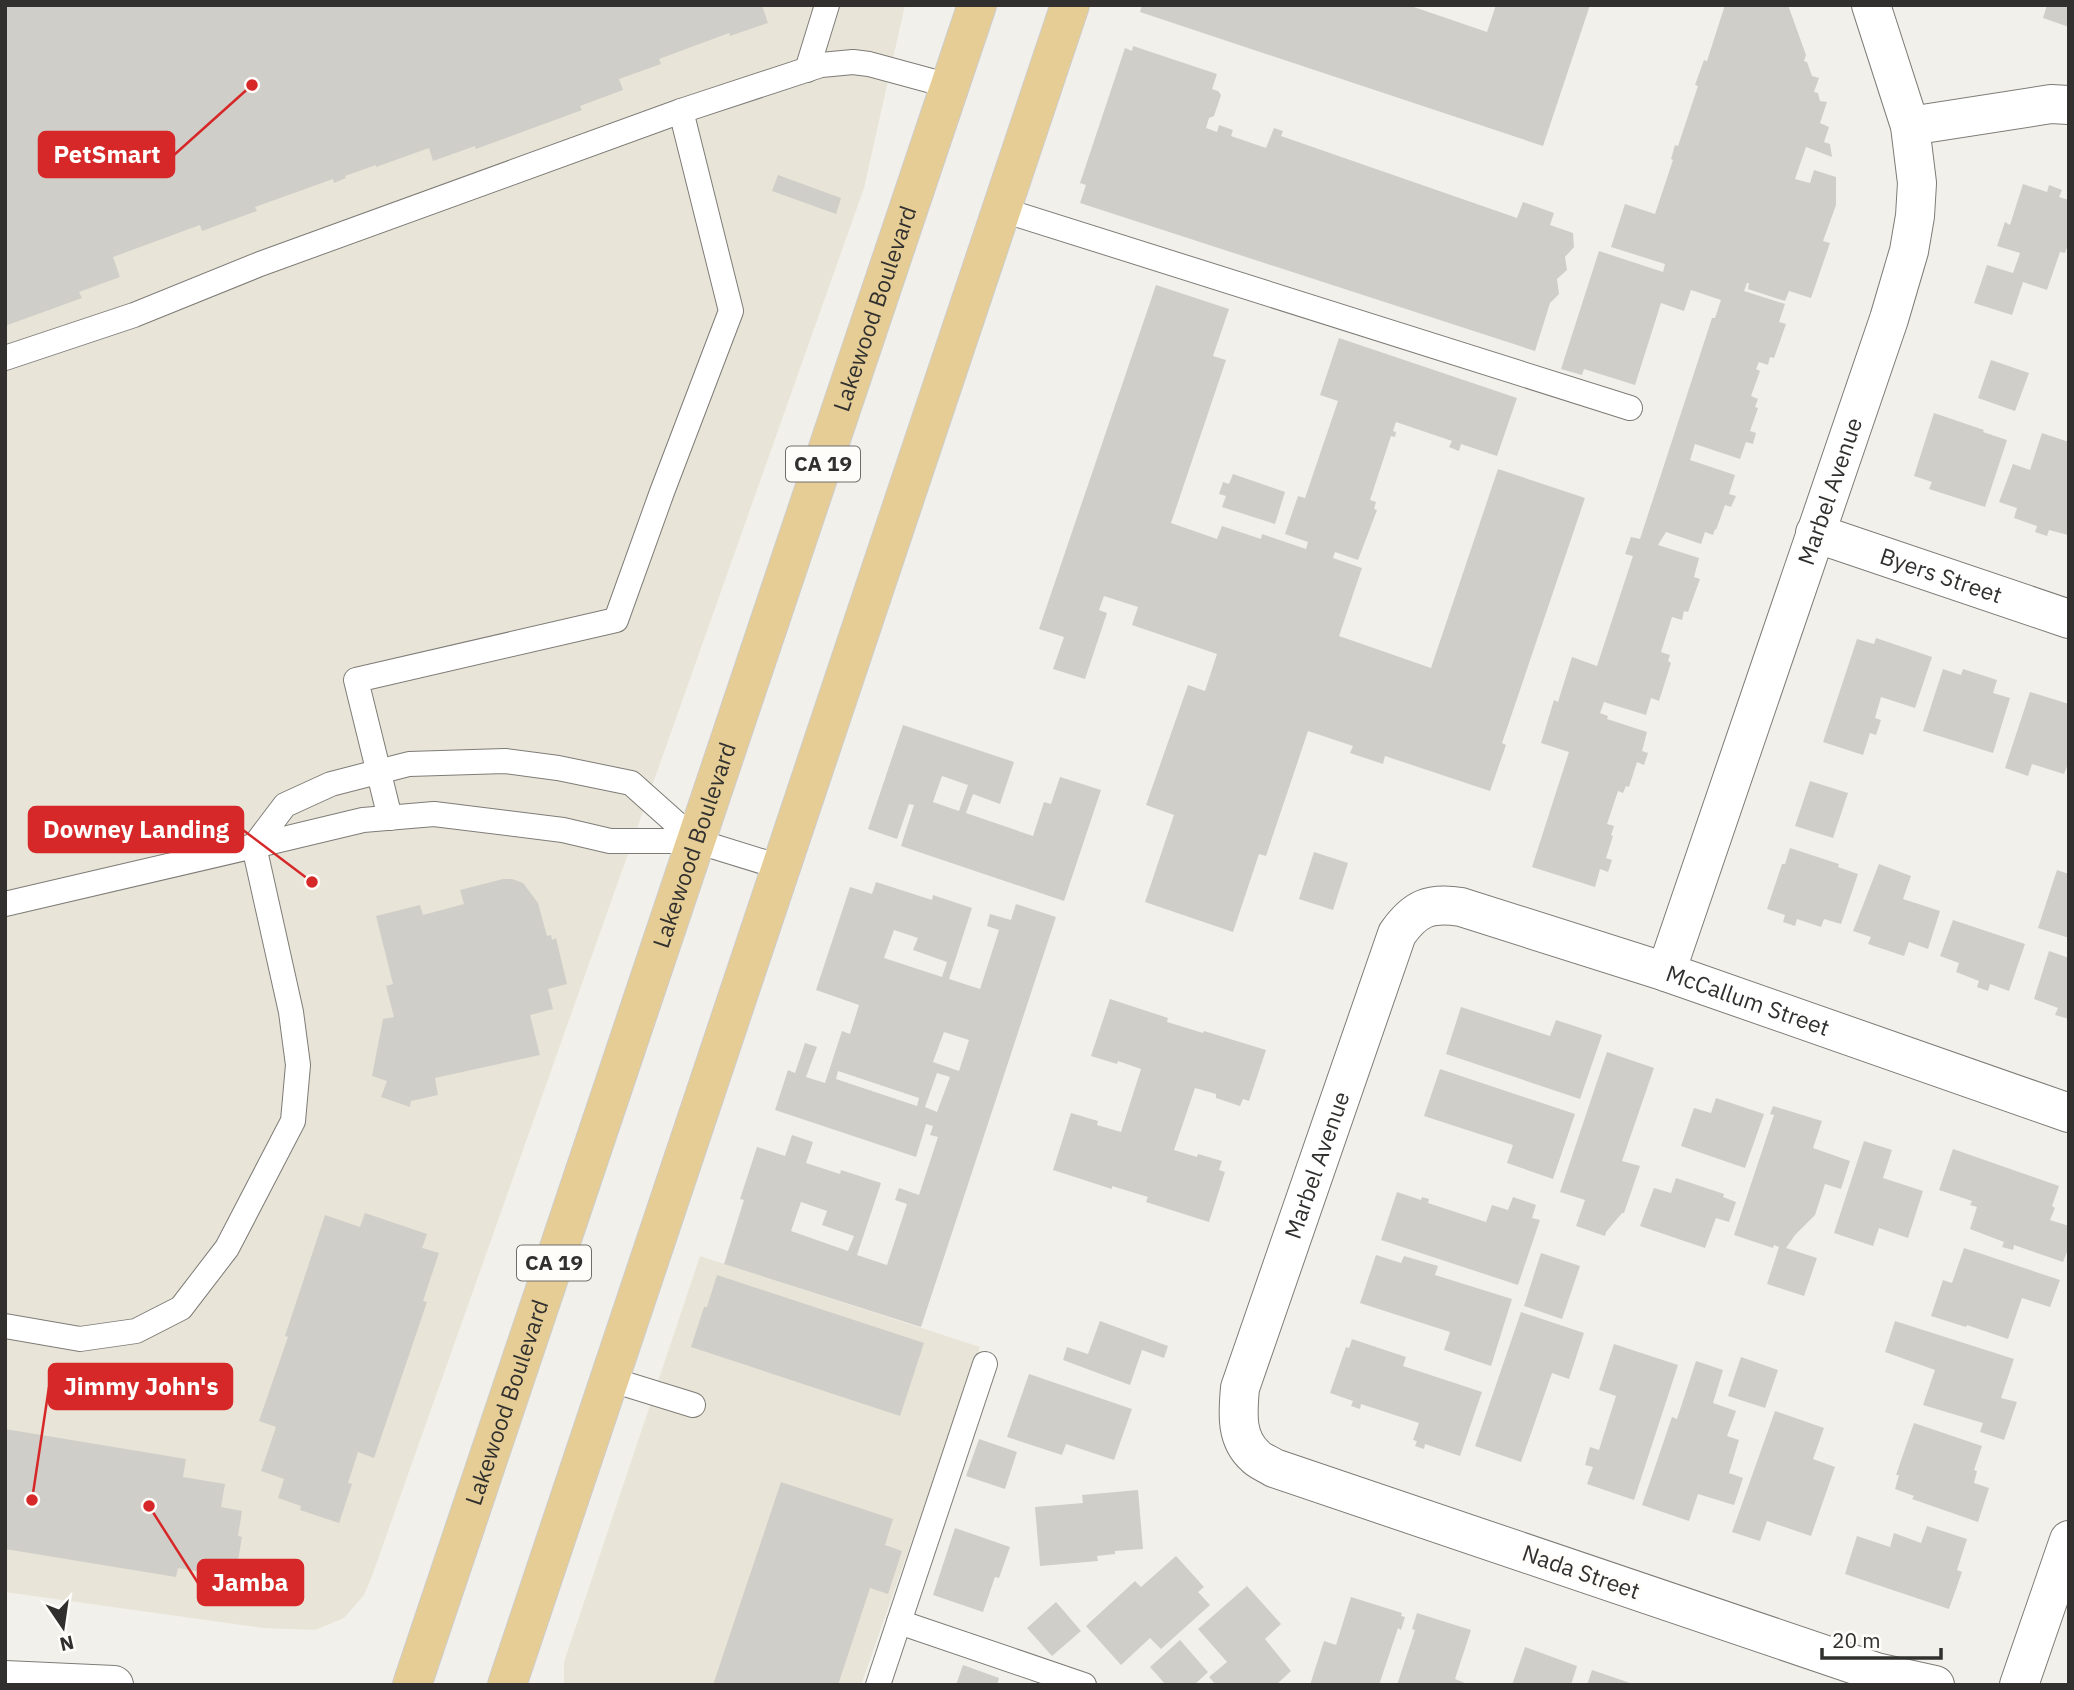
<svg xmlns="http://www.w3.org/2000/svg" width="2074" height="1690" font-family="'IBM Plex Sans',sans-serif">
  <rect width="100%" height="100%" fill="#f2f0ea"/>
  <g fill="#e9e4d8">
    <path d="M5,5H905L864,188L372,1576L364,1595L344,1618L315,1630L263,1628L5,1592Z"/>
    <path d="M700,1256L980,1347L861,1685H564V1662Z"/>
  </g>
  <g fill="#d0cec9" fill-rule="evenodd">
    <path d="M5,5H762L768,23L730,36L729,33L659,59L661,64L619,79L623,90L580,106L582,110L476,149L475,146L433,161L429,148L376,167V165L345,176L346,178L334,183L333,179L255,207L257,211L202,231L200,225L113,257L120,277L79,292L82,298L5,326Z"/>
    <path d="M1142,5H1408L1487,32L1496,5H1590L1543,146L1140,12Z"/>
    <path d="M1725,5H1788L1806,55L1804,61L1807,62L1812,76L1819,78L1814,92L1818,93L1820,101L1827,102L1820,123L1829,127L1824,142L1830,144L1832,157L1806,147L1795,179L1810,183L1814,170L1836,177V205L1823,241L1830,243L1811,298L1789,291L1785,301L1748,289L1749,283H1747L1744,291L1785,304L1779,322L1786,324L1774,358L1770,357L1768,365L1759,362L1756,369L1760,371L1751,396L1758,399L1755,407L1758,408L1750,431L1756,433L1753,444L1746,442L1740,459L1695,444L1690,460L1735,475L1729,494L1736,496L1731,507L1725,505L1716,530L1715,529L1713,535L1705,532L1701,544L1666,532L1658,545L1699,558L1694,577L1700,579L1688,612L1684,611L1682,620L1672,617L1661,652L1670,655L1668,661L1671,663L1659,701L1651,698L1646,715L1604,702L1600,713L1608,716L1607,719L1647,732L1642,751L1648,753L1644,765L1637,762L1629,787L1626,786L1623,793L1618,791L1607,824L1614,826L1611,835L1613,836L1606,858L1612,860L1608,872L1600,869L1595,887L1532,867L1569,752L1541,743L1554,700L1558,702L1572,657L1597,666L1633,556L1625,554L1631,537L1640,539L1712,318H1715L1721,300L1691,290L1684,311L1661,303L1635,385L1584,369L1582,375L1561,369L1599,251L1663,272L1665,264L1611,247L1625,204L1655,214L1673,160L1671,159L1675,145L1678,146L1698,86L1695,85L1704,60L1707,61Z"/>
    <path d="M2047,5H2069V27L2043,18Z"/>
    <path d="M1133,46L1217,74L1212,89L1218,91L1221,95L1214,116L1209,118L1206,128L1217,132L1219,125L1233,130L1231,136L1266,148L1274,128L1283,131L1281,136L1517,218L1523,202L1554,213L1550,225L1573,233L1574,247L1565,257L1567,270L1557,279L1559,294L1550,303L1535,351L1080,203L1086,185L1080,183L1125,48L1132,51Z"/>
    <path d="M778,175L841,198L836,214L772,191Z"/>
    <path d="M2023,184L2047,192L2049,185L2062,190L2059,197L2069,200V242L2065,253L2060,252L2047,290L2023,282L2012,315L1974,303L1987,265L2013,273L2020,253L1997,246L2005,222L2010,225Z"/>
    <path d="M1156,285L1229,309L1213,356L1226,360L1171,523L1217,539L1222,526L1261,539L1262,534L1306,549L1308,542L1285,534L1298,496L1305,498L1338,401L1320,395L1339,338L1517,398L1497,456L1461,444L1459,451L1449,447L1452,441L1396,422L1393,431L1396,432L1395,437L1391,436L1370,500L1376,502L1374,509L1377,510L1358,560L1335,552L1333,558L1362,568L1339,636L1431,668L1498,469L1585,498L1502,743L1506,745L1490,791L1385,756L1383,764L1350,753L1353,746L1308,731L1266,856L1259,854L1233,932L1145,902L1174,815L1146,805L1188,685L1205,691L1217,654L1132,625L1138,607L1104,596L1099,610L1107,613L1085,679L1053,669L1064,637L1039,629Z"/>
    <path d="M1991,360L2029,373L2015,411L1978,398Z"/>
    <path d="M1934,413L1984,430L1983,432L2007,440L1985,507L1929,489L1932,482L1914,476Z"/>
    <path d="M2042,433L2069,442L2068,535L2049,530L2047,536L2035,532L2037,526L2014,518L2017,508L1999,502L2013,464L2030,470Z"/>
    <path d="M1233,474L1285,492L1275,524L1222,507L1226,496L1219,494L1223,482L1229,484Z"/>
    <path d="M1876,638L1932,657L1915,708L1881,697L1875,718L1881,720L1876,735L1870,733L1863,755L1823,742L1857,639L1874,644Z"/>
    <path d="M1943,669L1961,675L1963,669L1997,680L1993,693L2010,698L1993,753L1923,731Z"/>
    <path d="M2030,692L2069,704V761L2064,774L2032,764L2028,776L2005,768Z"/>
    <path d="M903,725L1014,762L1000,804L973,794L966,813L1033,836L1044,802L1051,804L1060,777L1101,790L1064,901L901,846L914,805L909,804L897,839L868,829ZM942,776L968,785L959,811L933,802Z"/>
    <path d="M1810,781L1848,793L1833,838L1795,826Z"/>
    <path d="M1790,848L1839,864L1838,867L1858,874L1841,924L1824,919L1821,927L1797,919L1795,926L1783,922L1785,915L1767,909L1782,864H1785Z"/>
    <path d="M1314,852L1348,863L1333,910L1299,899Z"/>
    <path d="M1879,864L1911,876L1903,899L1940,911L1928,949L1909,942L1904,956L1868,944L1871,937L1853,931Z"/>
    <path d="M2057,870L2069,874V938L2038,928Z"/>
    <path d="M503,879H512L523,883L538,903L547,936L551,935L552,940L556,938L567,984L548,989L553,1009L530,1015L540,1055L435,1078L438,1095L411,1101L410,1107L381,1097L387,1081L372,1076L383,1019L394,1017L386,986L393,984L376,916L420,905L423,915L464,904L460,890Z"/>
    <path d="M876,882L932,900L933,895L972,908L949,979L980,989L999,930L987,926L990,914L1011,920L1016,904L1056,917L921,1327L724,1264L744,1200L740,1199L757,1147L785,1156L792,1135L813,1142L806,1163L840,1174L841,1170L881,1183L857,1255L887,1265L907,1204L895,1200L899,1188L919,1195L938,1137L930,1135L933,1126L926,1124L916,1157L775,1110L788,1070L795,1073L805,1043L817,1047L806,1077L825,1083L842,1031L850,1034L859,1005L816,990L850,887L872,894ZM894,930L918,938L913,950L947,962L942,977L884,958ZM944,1032L969,1040L959,1071L933,1062ZM838,1071L919,1098L917,1106L836,1079ZM937,1073L950,1077L937,1112L925,1107ZM801,1202L827,1211L822,1225L854,1236L848,1251L791,1231Z"/>
    <path d="M1953,920L2025,944L2009,991L1990,984L1988,991L1977,987L1979,981L1956,972L1959,963L1940,956Z"/>
    <path d="M2049,951L2069,958V1019L2055,1015L2058,1008L2034,999Z"/>
    <path d="M1110,999L1168,1018L1167,1022L1203,1033L1204,1031L1266,1050L1249,1101L1243,1099L1240,1106L1216,1098V1094L1195,1088L1174,1150L1197,1157L1198,1154L1222,1161L1219,1170L1225,1172L1209,1222L1146,1202L1148,1197L1112,1186V1189L1053,1170L1071,1113L1098,1121L1097,1125L1121,1132L1141,1069L1118,1061L1117,1064L1091,1056Z"/>
    <path d="M1461,1007L1550,1036L1556,1020L1602,1035L1580,1099L1446,1054Z"/>
    <path d="M1607,1052L1654,1068L1622,1161L1640,1166L1624,1213H1622L1606,1232L1605,1236L1576,1226L1585,1200L1560,1192Z"/>
    <path d="M1440,1069L1575,1114L1553,1179L1507,1163L1513,1145L1424,1116Z"/>
    <path d="M1716,1098L1764,1114L1745,1168L1681,1146L1694,1108L1711,1113Z"/>
    <path d="M1773,1106L1822,1121L1813,1148L1850,1161L1841,1189L1825,1184L1815,1215L1795,1235L1786,1248L1817,1258L1804,1296L1767,1284L1779,1247L1774,1245L1773,1248L1734,1235L1774,1115L1770,1114Z"/>
    <path d="M1864,1141L1892,1150L1883,1178L1923,1191L1908,1238L1879,1228L1873,1246L1834,1233Z"/>
    <path d="M1953,1149L2059,1186L2052,1206L2055,1208L2050,1220L2069,1226V1247L2063,1262L2014,1245L2013,1250L2002,1247L2004,1242L1970,1229L1977,1207L1970,1205L1972,1201L1939,1190Z"/>
    <path d="M1676,1178L1724,1194L1723,1197L1736,1202L1729,1222L1716,1218L1705,1248L1640,1226L1654,1188L1671,1193Z"/>
    <path d="M1397,1192L1421,1200L1422,1197L1429,1199L1428,1203L1486,1222L1492,1205L1508,1210L1513,1197L1536,1205L1532,1218L1540,1220L1518,1285L1381,1240Z"/>
    <path d="M365,1213L427,1234L422,1248L439,1253L423,1301L427,1302L374,1458L358,1452L348,1483L352,1484L339,1523L300,1510L301,1506L278,1498L284,1479L261,1471L276,1427L259,1421L288,1337L285,1336L325,1215L360,1227Z"/>
    <path d="M1964,1248L2060,1280L2050,1307L2022,1298L2008,1339L1967,1325L1966,1327L1931,1316L1943,1280L1952,1283Z"/>
    <path d="M1541,1253L1580,1266L1562,1319L1524,1306Z"/>
    <path d="M1376,1255L1401,1263L1404,1256L1438,1266L1435,1275L1512,1299L1491,1366L1444,1350L1450,1332L1360,1303Z"/>
    <path d="M717,1275L924,1343L900,1416L691,1347L704,1307H707Z"/>
    <path d="M1521,1312L1584,1333L1569,1379L1552,1373L1521,1462L1475,1446Z"/>
    <path d="M1100,1321L1168,1346L1164,1358L1142,1350L1130,1385L1063,1360L1067,1347L1088,1354Z"/>
    <path d="M1895,1321L2014,1359L2001,1398L2017,1402L2004,1440L1980,1432L1983,1423L1923,1405L1935,1370L1885,1352Z"/>
    <path d="M1352,1339L1406,1357L1403,1366L1482,1392L1460,1456L1425,1444L1424,1449L1415,1446L1417,1441L1413,1440L1419,1423L1361,1404L1360,1409L1351,1406L1353,1401L1330,1393L1346,1347L1349,1348Z"/>
    <path d="M1614,1344L1678,1365L1634,1500L1587,1484L1593,1467L1585,1465L1590,1447L1599,1450L1616,1396L1599,1390Z"/>
    <path d="M1741,1357L1778,1370L1765,1408L1728,1396Z"/>
    <path d="M1696,1361L1723,1370L1713,1403L1736,1411L1727,1436L1739,1440L1729,1473L1743,1478L1734,1505L1698,1494L1689,1521L1642,1505L1672,1417L1677,1419Z"/>
    <path d="M1029,1374L1132,1409L1114,1460L1066,1444L1062,1455L1007,1437Z"/>
    <path d="M1775,1411L1824,1428L1813,1459L1835,1467L1811,1536L1767,1521L1760,1541L1732,1532Z"/>
    <path d="M1914,1423L1982,1446L1974,1470L1977,1471L1974,1483L1989,1488L1978,1522L1912,1499L1914,1496L1895,1489L1899,1475H1896Z"/>
    <path d="M5,1429L186,1459L183,1477L225,1484L221,1507L242,1511L238,1536L242,1537L235,1578L178,1568L176,1577L5,1549Z"/>
    <path d="M979,1439L1017,1452L1005,1489L966,1476Z"/>
    <path d="M781,1482L893,1519L885,1545L902,1551L888,1594L870,1588L838,1685H713Z"/>
    <path d="M1138,1490L1143,1549L1115,1551V1554L1097,1556L1098,1561L1040,1566L1035,1507L1083,1503L1082,1495Z"/>
    <path d="M1927,1526L1967,1539L1957,1570L1962,1572L1949,1609L1845,1574L1857,1536L1890,1547L1894,1533L1921,1543Z"/>
    <path d="M955,1528L1010,1547L999,1578L995,1577L983,1612L933,1595Z"/>
    <path d="M1176,1556L1204,1587L1198,1592L1210,1605L1161,1649L1150,1638L1121,1665L1086,1626L1135,1581L1141,1587Z"/>
    <path d="M1247,1586L1281,1624L1265,1639L1291,1671L1276,1685H1216L1209,1677L1227,1662L1198,1629Z"/>
    <path d="M1351,1597L1402,1613L1401,1616L1405,1617L1401,1630L1398,1628L1379,1685H1310L1324,1641L1336,1645Z"/>
    <path d="M1056,1602L1081,1631L1052,1656L1027,1628Z"/>
    <path d="M1417,1613L1471,1630L1455,1679L1470,1685H1397L1415,1630L1412,1629Z"/>
    <path d="M1180,1640L1208,1672L1194,1685H1166L1150,1667Z"/>
    <path d="M1525,1647L1577,1666L1571,1685H1512Z"/>
    <path d="M963,1665L999,1678L997,1685H956Z"/>
    <path d="M1592,1670L1633,1684V1685H1587Z"/>
  </g>
  <g fill="none" stroke-linecap="round" stroke-linejoin="round">
    <g stroke="#7e7c77" stroke-width="26">
      <g id="lane">
        <path d="M807,70L827,5"/>
        <path d="M1000,209L1630,408"/>
        <path d="M5,358L134,315L260,264L681,111L821,65L853,62L869,64L950,86"/>
        <path d="M390,818L356,680L616,620L662,492L731,311L681,111"/>
        <path d="M696,841L631,783L558,768L505,761L409,764L331,784L285,805L254,846L363,820L434,814L563,830L610,841H696L780,867"/>
        <path d="M5,904L254,846L291,1012L298,1065L293,1121L227,1248L181,1308L136,1331L80,1339L5,1326"/>
        <path d="M609,1379L693,1405"/>
        <path d="M899,1622L1084,1685"/>
        <path d="M878,1685L985,1364"/>
      </g>
    </g>
    <g stroke="#7e7c77" stroke-width="40">
      <g id="street">
        <path d="M1910,126L2051,104L2069,105"/>
        <path id="s1" d="M1815,533L2069,619"/>
        <path id="s2" d="M1666,972L1889,319L1909,251L1915,216L1917,183L1910,126L1871,5"/>
        <path id="s3" d="M1935,1685L1876,1672L1274,1468C1268,1464 1259,1461 1255,1456C1235,1438 1238,1412 1240,1388L1397,934C1415,908 1430,902 1461,907L1666,972L2069,1113"/>
        <path d="M2019,1685L2069,1540"/>
      </g>
    </g>
    <g stroke="#7e7c77" stroke-width="40">
      <path id="secondary" d="M5,1680L114,1685"/>
    </g>
    <g stroke="#cecdcd" stroke-width="40">
      <g id="primary">
        <path id="s4" d="M412,1685L977,5"/>
        <path d="M507,1685L1070,5"/>
      </g>
    </g>
    <use href="#lane" stroke="#fff" stroke-width="24"/>
    <use href="#street" stroke="#fff" stroke-width="38"/>
    <use href="#secondary" stroke="#fff" stroke-width="38"/>
    <use href="#primary" stroke="#e5cd95" stroke-width="38"/>
  </g>
  <g text-anchor="middle" stroke-width="6" stroke-linejoin="round" paint-order="stroke">
    <g fill="#fffdf9" stroke="#6f6e6b" stroke-width="2">
      <rect x="786" y="446.5" width="74" height="35" rx="5"/>
      <rect x="517" y="1245.5" width="74" height="35" rx="5"/>
    </g>
    <g font-size="21" font-weight="bold" fill="#31302e">
      <text x="823" y="471">CA 19</text>
      <text x="554" y="1270">CA 19</text>
    </g>
    <g font-size="23" fill="#31302e" stroke="#fffdf9">
      <text dy="8" stroke="none"><textPath href="#s4" startOffset="1452">Lakewood Boulevard</textPath></text>
      <text dy="8" stroke="none"><textPath href="#s2" startOffset="508">Marbel Avenue</textPath></text>
      <text dy="8" stroke="none"><textPath href="#s1" startOffset="133">Byers Street</textPath></text>
      <text dy="8" stroke="none"><textPath href="#s4" startOffset="886">Lakewood Boulevard</textPath></text>
      <text dy="8" stroke="none"><textPath href="#s3" startOffset="1648">McCallum Street</textPath></text>
      <text dy="8" stroke="none"><textPath href="#s3" startOffset="1027">Marbel Avenue</textPath></text>
      <text dy="8" stroke="none"><textPath href="#s4" startOffset="298">Lakewood Boulevard</textPath></text>
      <text transform="translate(1581 1572) rotate(19)" y="8">Nada Street</text>
    </g>
  </g>
  <path fill="none" stroke="#d62828" stroke-width="2.5" d="M252 85L174 155M312 882L243 830M32 1500L49 1387M149 1506L198 1583"/>
  <g fill="#d62828" stroke="#fffdf9" stroke-width="2.5">
    <circle cx="252" cy="85" r="7"/>
    <circle cx="312" cy="882" r="7"/>
    <circle cx="32" cy="1500" r="7"/>
    <circle cx="149" cy="1506" r="7"/>
  </g>
  <g fill="#d62828" stroke="#d62828" stroke-width="2.5">
    <rect x="39" y="132" width="135" height="45" rx="7"/>
    <rect x="29" y="807" width="214" height="45" rx="7"/>
    <rect x="49" y="1364" width="183" height="45" rx="7"/>
    <rect x="198" y="1560" width="105" height="45" rx="7"/>
  </g>
  <g font-size="24" text-anchor="middle" font-weight="bold" fill="#fff">
    <text x="107" y="163">PetSmart</text>
    <text x="136" y="838">Downey Landing</text>
    <text x="141" y="1395">Jimmy John's</text>
    <text x="250" y="1591">Jamba</text>
  </g>
  <rect width="2074" height="1690" fill="none" stroke="#31302e" stroke-width="14"/>
  <g transform="translate(63 1627) rotate(167)" stroke="#fffdf9" stroke-width="5" paint-order="stroke">
  <path d="M0-5L12 26L0 18L-12 26Z" fill="#31302e"/>
  <text y="-10" font-size="19" font-weight="bold" text-anchor="middle" fill="#31302e">N</text>
  </g>
  <path d="M1822 1648v10h119v-10" fill="none" stroke="#31302e" stroke-width="3.5"/>
  <text x="1832" y="1648" font-size="21" fill="#31302e" stroke="#fffdf9" stroke-width="5" paint-order="stroke">20 m</text>
</svg>
